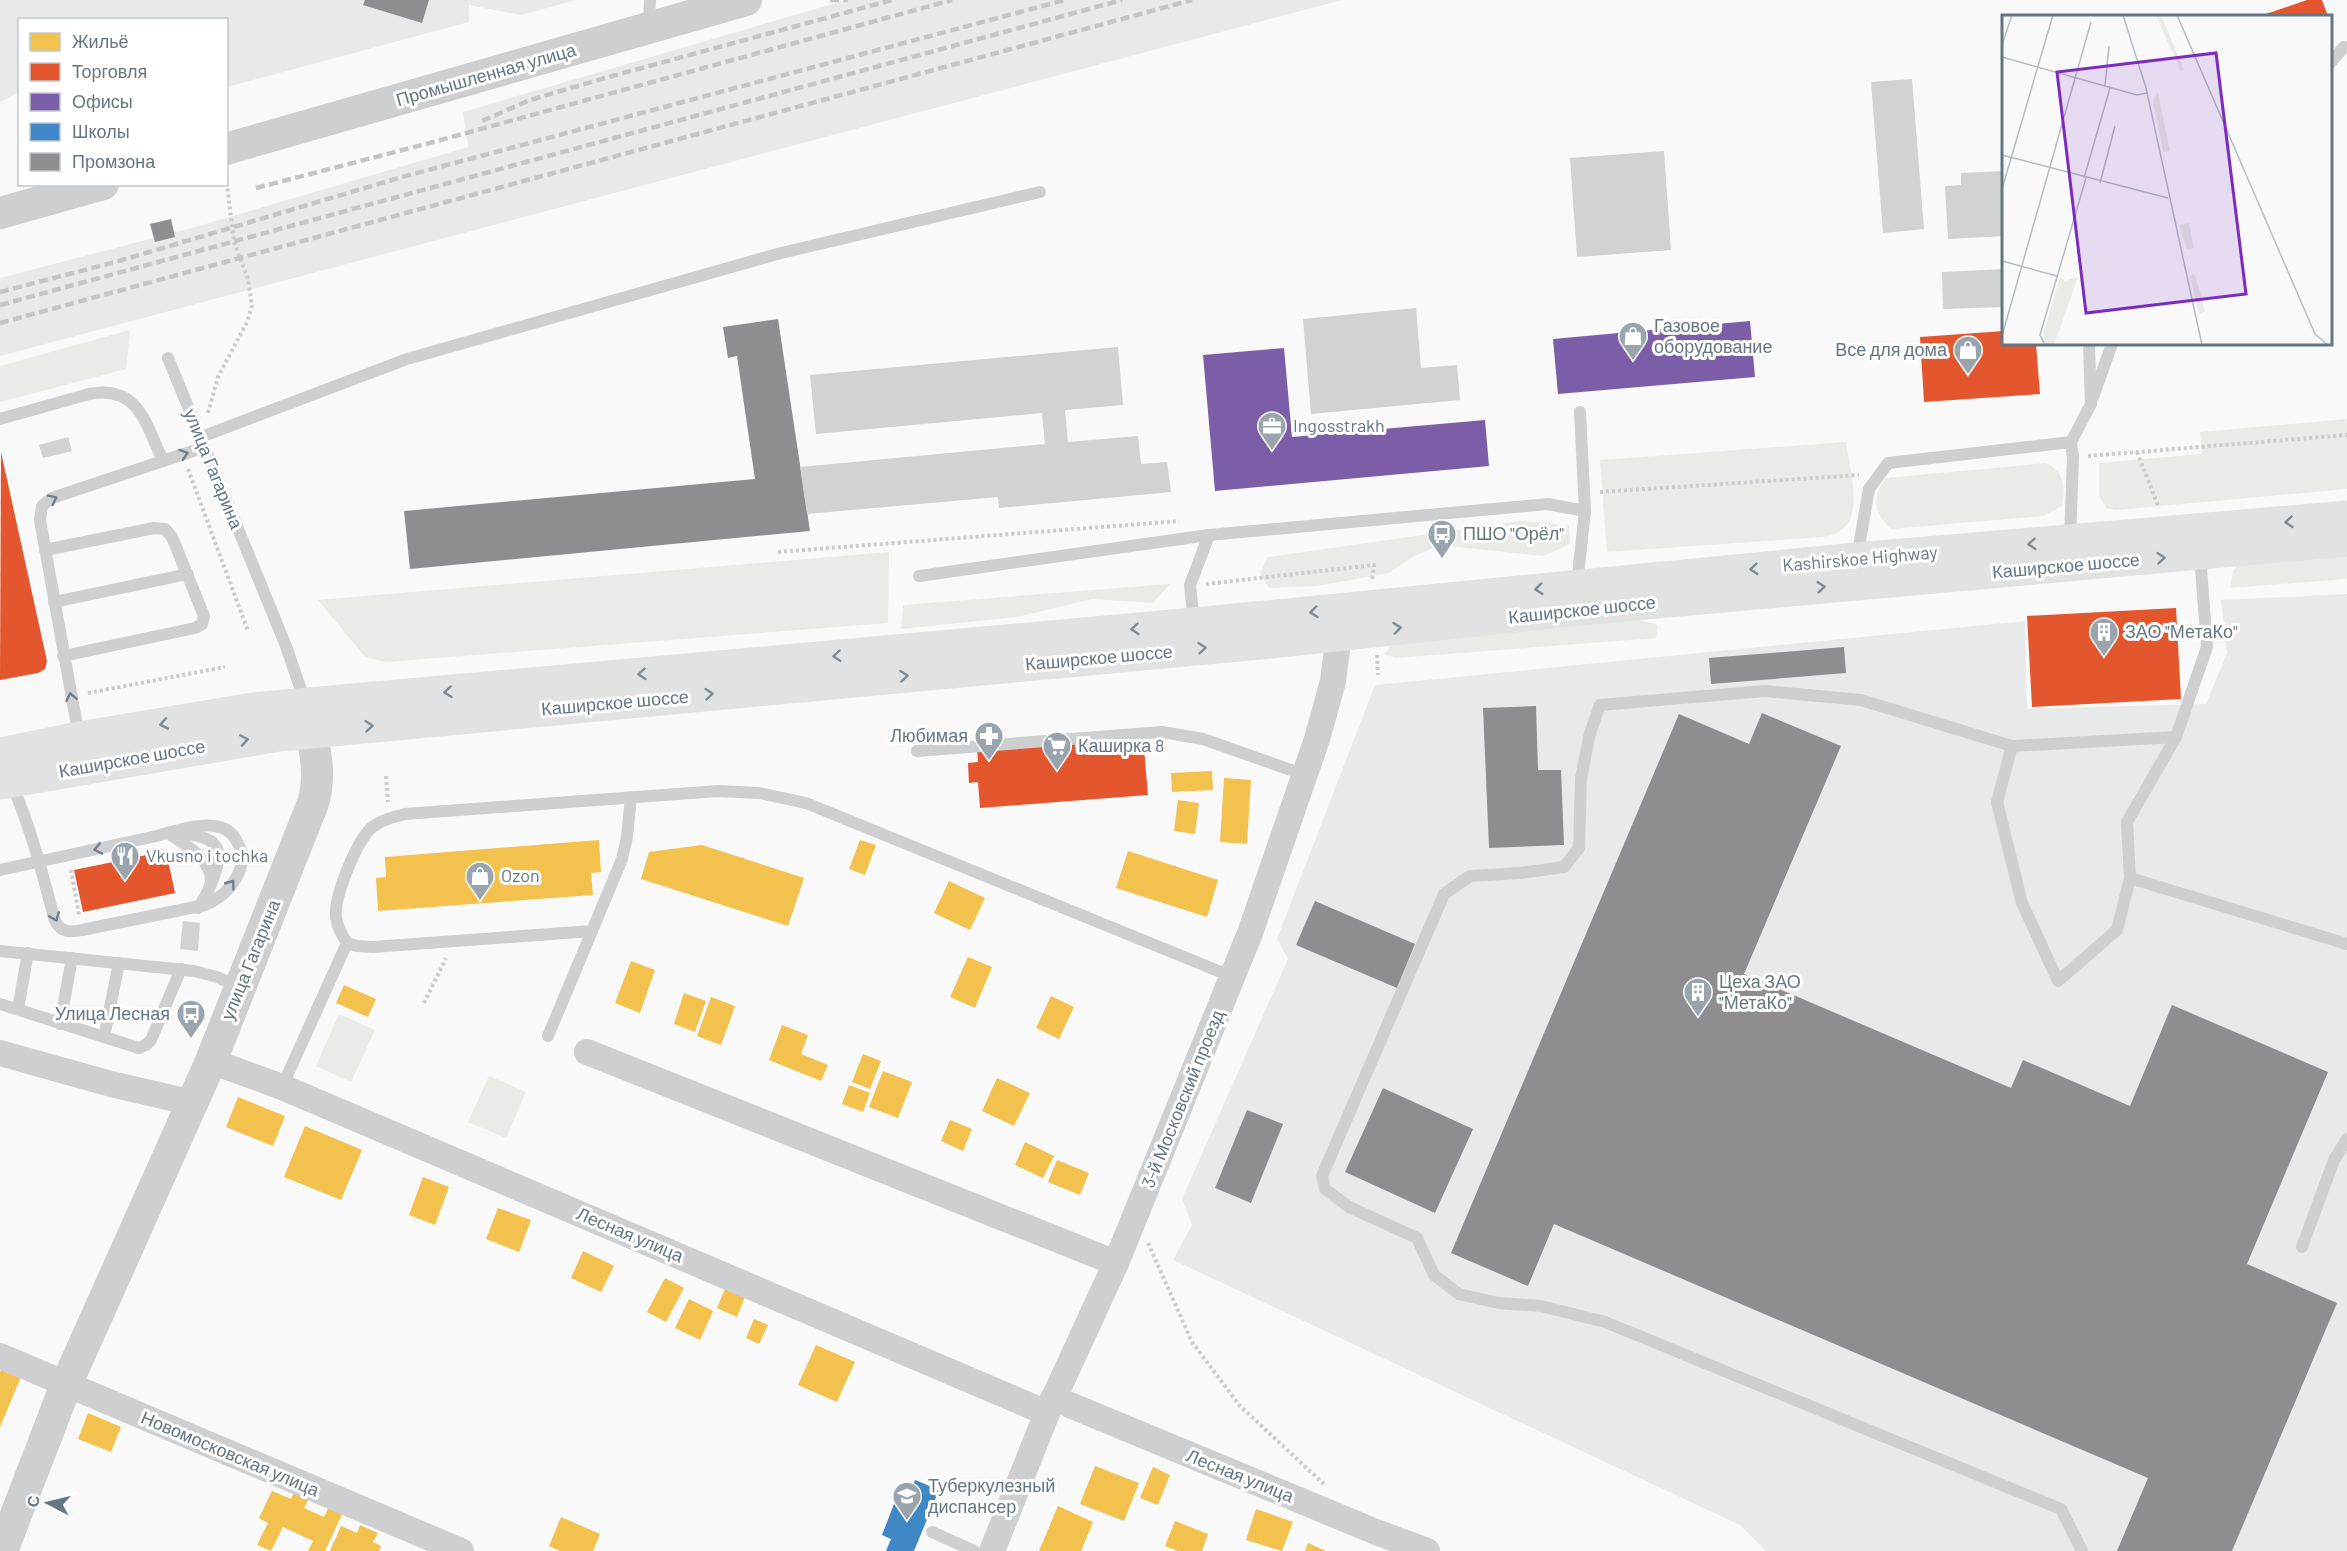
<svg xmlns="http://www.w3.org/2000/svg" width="2347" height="1551" font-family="Barlow,sans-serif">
  <rect width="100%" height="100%" fill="#f9f9f9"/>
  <g fill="#e8e9e9">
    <path d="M0,0H576L521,15L469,5V22L227,87L226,20H20L19,92L0,102Z"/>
    <path d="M846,0H1342L0,356V278L192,228L468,147L463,112Z"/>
    <path d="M2347,594V1551H1766L1740,1525L1173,1260L1192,1225L1182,1199L1288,959L1277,939L1375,685L2025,621L2027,709L2206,704L2227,653L2221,600Z"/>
  </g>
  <g fill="#e8ebe6">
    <path d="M130,330L126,369L0,402V366Z"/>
    <path d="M2347,419V489L2116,510L2106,508L2099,495V463L2202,454L2200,432Z"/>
    <path d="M1846,442C1849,465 1862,509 1845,527C1839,533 1831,535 1823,537L1607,552L1600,460Z"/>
    <path d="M2046,463C2065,472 2065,488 2062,506L2044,516L1891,529C1874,513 1871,497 1886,478Z"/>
    <path d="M1521,521L1569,525L1570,544L1544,556L1438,545L1411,558L1389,573L1317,586L1269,588L1260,572L1268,557Z"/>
    <path d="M2347,551V579L2230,588L2233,571L2240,563Z"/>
    <path d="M889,552L888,623L386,662L365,657L318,600Z"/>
    <path d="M1170,584L1153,603L1092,599L1017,617L901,629L903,605Z"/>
    <path d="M1640,620L1658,625L1656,638L1395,658L1385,654L1393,642L1436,634Z"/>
    <path d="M339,1014L375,1030L351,1082L316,1066Z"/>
    <path d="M489,1076L526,1092L506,1138L468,1122Z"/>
  </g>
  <g fill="#f2c14e">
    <path d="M1212,771L1213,790L1172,792L1171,773Z"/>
    <path d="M1224,778L1251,780L1247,844L1220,842Z"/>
    <path d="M1178,800L1199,803L1195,834L1174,831Z"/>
    <path d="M599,840L601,872L591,873L593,895L378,911L376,878L386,877L385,857Z"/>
    <path d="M860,840L876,845L865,875L849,869Z"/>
    <path d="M702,845L804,878L788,926L641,879L649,852Z"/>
    <path d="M1128,851L1218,880L1207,917L1116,888Z"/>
    <path d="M949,881L985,898L970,930L934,913Z"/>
    <path d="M968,957L992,967L975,1008L950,997Z"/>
    <path d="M631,961L655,970L640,1013L615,1003Z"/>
    <path d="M344,985L376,999L368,1017L336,1003Z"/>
    <path d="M684,993L706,1001L695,1032L674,1024Z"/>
    <path d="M1051,996L1074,1007L1059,1039L1036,1028Z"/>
    <path d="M711,997L735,1006L721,1045L697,1036Z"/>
    <path d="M782,1025L808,1035L801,1054L828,1065L821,1081L769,1060Z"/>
    <path d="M863,1054L881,1061L870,1089L852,1082Z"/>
    <path d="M883,1071L912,1082L898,1118L869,1107Z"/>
    <path d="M997,1078L1030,1093L1014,1126L982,1111Z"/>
    <path d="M849,1085L870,1093L863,1112L842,1104Z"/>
    <path d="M238,1097L285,1116L273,1146L226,1127Z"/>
    <path d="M950,1120L972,1129L963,1151L941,1141Z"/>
    <path d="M305,1126L362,1150L341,1200L284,1177Z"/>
    <path d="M1025,1142L1054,1156L1043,1178L1015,1165Z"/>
    <path d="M1057,1160L1089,1173L1080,1195L1048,1182Z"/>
    <path d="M423,1177L449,1187L435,1225L409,1215Z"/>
    <path d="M498,1208L531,1220L519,1252L486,1239Z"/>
    <path d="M583,1251L614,1266L601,1292L571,1278Z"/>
    <path d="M665,1278L684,1288L666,1322L647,1312Z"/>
    <path d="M725,1289L745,1297L737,1317L717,1308Z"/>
    <path d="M689,1299L713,1311L700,1340L675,1328Z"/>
    <path d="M754,1319L768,1325L759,1344L746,1338Z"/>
    <path d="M816,1345L855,1362L837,1402L798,1385Z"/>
    <path d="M2,1368L21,1377L0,1427V1372Z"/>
    <path d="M88,1413L121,1427L111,1452L78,1439Z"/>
    <path d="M1095,1466L1139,1483L1124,1521L1080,1504Z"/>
    <path d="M1153,1467L1170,1475L1158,1505L1140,1498Z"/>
    <path d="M296,1488L311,1495L304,1508L324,1517L331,1502L345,1508L325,1551H308L313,1541L283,1527L271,1551L257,1545L268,1523L259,1518L272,1491L291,1499Z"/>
    <path d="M1058,1506L1093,1522L1081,1551H1039Z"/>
    <path d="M1256,1509L1293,1522L1282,1551L1246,1540Z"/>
    <path d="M561,1517L600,1534L593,1551H560L549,1546Z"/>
    <path d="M1175,1521L1208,1534L1202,1551H1178L1165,1546Z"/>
    <path d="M360,1525L378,1533L373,1542L381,1546L379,1551H330L341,1526L357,1533Z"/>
    <path d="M1308,1543L1326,1551H1305Z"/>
  </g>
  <g fill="#e4572e">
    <path d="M2307,0H2322L2328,16H2260Z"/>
    <path d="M2004,331V344H2036L2040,394L1924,402L1920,337Z"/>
    <path d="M1,452L47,661L45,669L38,673L0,680Z"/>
    <path d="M2176,608L2181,699L2032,707L2027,616Z"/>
    <path d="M1075,741L1076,754L1144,748L1148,795L980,808L978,782L969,783L968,763L978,762L977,749Z"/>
    <path d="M166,851L175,893L83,912L74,870Z"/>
  </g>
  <g fill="#7b5ea7">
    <path d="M1750,321L1755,377L1558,394L1553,339Z"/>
    <path d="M1284,348L1292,437L1485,420L1489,466L1215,491L1203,355Z"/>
  </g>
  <path fill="#3f88c5" d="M915,1480L939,1490L914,1551H886L891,1539L882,1535L894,1504L904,1508Z"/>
  <g fill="#8d8d92">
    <path d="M365,0H429L422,23L363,5Z"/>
    <path d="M171,219L175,237L155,242L150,224Z"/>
    <path d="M778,319L810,531L410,569L404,511L755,479L737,356L728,358L723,327Z"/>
    <path d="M1844,647L1846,673L1711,684L1709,658Z"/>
    <path d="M1536,706L1538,770H1561L1564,845L1489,848L1483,708Z"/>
    <path d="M1762,713L1841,746L1744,974L2011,1088L2023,1060L2130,1106L2172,1005L2328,1072L2247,1264L2337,1303L2232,1551H2117L2148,1478L1554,1224L1528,1286L1451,1253L1679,714L1749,744Z"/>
    <path d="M1315,901L1415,944L1397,988L1296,945Z"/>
    <path d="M1383,1088L1473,1129L1435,1213L1345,1172Z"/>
    <path d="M1247,1110L1283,1124L1251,1203L1215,1188Z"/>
  </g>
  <g fill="#d0d2d3">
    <path d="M1912,79L1924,229L1883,233L1871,82Z"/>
    <path d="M1664,151L1671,250L1577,257L1570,158Z"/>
    <path d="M2004,171V236L1948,239L1945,186L1961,185V173Z"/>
    <path d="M2004,269V307L1943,309L1942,272Z"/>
    <path d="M1416,308L1421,368L1457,365L1460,400L1311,414L1303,319Z"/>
    <path d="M1118,347L1123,405L1065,410L1068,442L1138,436L1141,464L1167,462L1171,492L999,508L998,497L807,514L800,467L1045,444L1042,413L816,434L810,375Z"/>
    <path d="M68,437L72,451L43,458L39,445Z"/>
    <path d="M183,921L200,923L198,951L180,949Z"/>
  </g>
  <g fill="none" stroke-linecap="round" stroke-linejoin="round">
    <g stroke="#cbcccd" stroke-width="4" stroke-dasharray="3 3" stroke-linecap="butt">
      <path d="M208,413L218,377L247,322L252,306L248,279L234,242L226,177"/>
      <path d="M2137,452L2159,508"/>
      <path d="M2088,456L2347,435"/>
      <path d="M188,469L248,631"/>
      <path d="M1600,492L1859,475"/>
      <path d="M778,552L1179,521"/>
      <path d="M1206,584L1374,565L1372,580"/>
      <path d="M1377,655L1378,675"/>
      <path d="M88,693L225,667"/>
      <path d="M386,776L388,802"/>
      <path d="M71,870L79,915"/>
      <path d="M424,1003L446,958"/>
      <path d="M1148,1243L1192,1342L1240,1406L1325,1485"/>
    </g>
    <g stroke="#cecfd0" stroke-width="12">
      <path d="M649,27L650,0"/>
      <path d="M2330,63L2344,47"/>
      <path d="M168,358L286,646L305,702"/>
      <path d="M2093,397L2112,344"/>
      <path d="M0,419L89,394C139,384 146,425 163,461"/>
      <path d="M201,437L407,359L781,253L1040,192"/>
      <path d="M2070,540L2073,457L2071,442"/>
      <path d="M45,550L154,528L165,529L172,537L204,616L202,624L195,628L63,656"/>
      <path d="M1857,558L1869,489L1888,463L2071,442L2091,404L2089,344"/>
      <path d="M919,576L1209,535L1548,504L1585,511"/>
      <path d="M1577,584L1585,511L1580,412"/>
      <path d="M54,602L188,574"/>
      <path d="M1194,623L1190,585L1209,535"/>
      <path d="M79,737L40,520L42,506L52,498L205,447"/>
      <path d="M2012,746L1997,802L2022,903L2058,981L2117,930L2130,878L2127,822L2176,737L2207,647L2200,555"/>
      <path d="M917,751L1162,732L1203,739L1305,775"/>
      <path d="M168,833C184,844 212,859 211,882C210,891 202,901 198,908"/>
      <path d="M183,834C221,837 225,850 211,884"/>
      <path d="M0,870C51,859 101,848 152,837C171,833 195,823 214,826C224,827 232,832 236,840C253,866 229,895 205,905L82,930C69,933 59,932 54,918C42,871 30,826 11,782"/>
      <path d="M2130,878L2347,944"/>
      <path d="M347,943L357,946L373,947L592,931L622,859L627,837L631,797"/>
      <path d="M0,951L194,971L217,977L240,987"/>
      <path d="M0,1004L139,1048L146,1045L151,1040L181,969"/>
      <path d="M18,1009L28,953"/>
      <path d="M60,1024L72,958"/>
      <path d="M548,1036L592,931"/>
      <path d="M104,1037L119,963"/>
      <path d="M282,1087L347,943C342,935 337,927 336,917C334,896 356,843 371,828C381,820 393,817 405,814L718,791L759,793L806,803L1233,977"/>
      <path d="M2302,1247L2334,1160L2347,1139"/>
      <path d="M932,1532L974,1551"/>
      <path d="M2082,1551L2061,1509L1605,1322L1541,1306L1498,1303L1459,1294L1434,1275L1417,1238L1349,1207L1325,1189L1322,1176L1444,894L1470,876L1520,873L1564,867L1579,848L1581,778L1590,733L1600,705L1765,691L1861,700L2012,746L2176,737"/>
    </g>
    <g stroke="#cecfd0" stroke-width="26">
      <path d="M587,1052L1116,1263"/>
      <path d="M0,1053L111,1084L193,1103"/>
      <path d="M211,1061L282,1087L1047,1413"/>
      <path d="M0,1356L461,1551"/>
      <path d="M1053,1398L1376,1532L1427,1551"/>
      <path d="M992,1551L1047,1413L1116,1263L1250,933L1317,739L1333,681L1339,635"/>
    </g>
    <g stroke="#cecfd0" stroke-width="32">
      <path d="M226,149L746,0"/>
      <path d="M0,213L103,184"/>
      <path d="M2,1551L66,1385L211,1061L313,803C323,770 312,738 305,705"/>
    </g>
    <g stroke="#e1e2e2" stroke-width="33">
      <path d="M0,754L79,738L253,709L1194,624L1856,559L2347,517"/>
      <path d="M0,783L279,735L1271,642L1579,609L2347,540"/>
    </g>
    <g stroke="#c3c5c6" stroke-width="4.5" stroke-dasharray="9 4.5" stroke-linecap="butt">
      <path d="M830,0H848"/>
      <path d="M482,121L530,100L605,78L892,0"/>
      <path d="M256,188L426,144L952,0"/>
      <path d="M0,292L119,261L402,177L1065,0"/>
      <path d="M0,305L1122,0"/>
      <path d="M0,323L1192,0"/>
    </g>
  </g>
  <defs><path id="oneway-chevron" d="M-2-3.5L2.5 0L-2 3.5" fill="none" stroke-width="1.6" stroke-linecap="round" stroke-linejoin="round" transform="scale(1.5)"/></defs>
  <g stroke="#707f8b">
    <use href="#oneway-chevron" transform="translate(184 454) rotate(-18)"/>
    <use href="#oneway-chevron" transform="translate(53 499) rotate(-26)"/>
    <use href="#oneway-chevron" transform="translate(71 697) rotate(-101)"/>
    <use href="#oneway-chevron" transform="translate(98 849) rotate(168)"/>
    <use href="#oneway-chevron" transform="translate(231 884) rotate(-53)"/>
    <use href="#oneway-chevron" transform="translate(55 917) rotate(68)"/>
  </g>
  <g stroke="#7e8c96">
    <use href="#oneway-chevron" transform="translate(2289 522) rotate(175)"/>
    <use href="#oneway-chevron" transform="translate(2032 544) rotate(175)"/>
    <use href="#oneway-chevron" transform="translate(2161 558) rotate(-5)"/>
    <use href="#oneway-chevron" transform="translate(1754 569) rotate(175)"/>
    <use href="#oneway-chevron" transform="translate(1821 587) rotate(-5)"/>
    <use href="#oneway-chevron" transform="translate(1539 589) rotate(174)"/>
    <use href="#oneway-chevron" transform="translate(1314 612) rotate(174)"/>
    <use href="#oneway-chevron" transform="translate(1397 628) rotate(-6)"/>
    <use href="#oneway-chevron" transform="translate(1135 629) rotate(175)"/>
    <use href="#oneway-chevron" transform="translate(1202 648) rotate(-5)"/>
    <use href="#oneway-chevron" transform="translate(837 656) rotate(175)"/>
    <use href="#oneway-chevron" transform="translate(642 674) rotate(175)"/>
    <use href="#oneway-chevron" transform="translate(904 676) rotate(-5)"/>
    <use href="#oneway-chevron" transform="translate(448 692) rotate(175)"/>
    <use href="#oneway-chevron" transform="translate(709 694) rotate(-5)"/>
    <use href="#oneway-chevron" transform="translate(164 724) rotate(170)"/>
    <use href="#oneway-chevron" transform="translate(369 726) rotate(-5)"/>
    <use href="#oneway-chevron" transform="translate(244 740) rotate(-9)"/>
  </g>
  <defs>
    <g id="shop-pin" transform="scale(1.5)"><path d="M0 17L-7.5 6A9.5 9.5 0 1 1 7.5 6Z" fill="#99a4ac" stroke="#fff"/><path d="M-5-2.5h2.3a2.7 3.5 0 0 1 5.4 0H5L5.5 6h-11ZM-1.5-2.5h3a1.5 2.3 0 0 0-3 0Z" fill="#fff"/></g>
    <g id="office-pin" transform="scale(1.5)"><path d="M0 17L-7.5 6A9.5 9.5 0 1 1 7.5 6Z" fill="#99a4ac" stroke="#fff"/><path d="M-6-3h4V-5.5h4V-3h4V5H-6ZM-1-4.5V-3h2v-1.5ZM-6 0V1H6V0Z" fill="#fff"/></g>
    <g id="bus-pin" transform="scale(1.5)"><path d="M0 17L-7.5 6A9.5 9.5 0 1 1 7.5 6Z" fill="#99a4ac" stroke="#fff"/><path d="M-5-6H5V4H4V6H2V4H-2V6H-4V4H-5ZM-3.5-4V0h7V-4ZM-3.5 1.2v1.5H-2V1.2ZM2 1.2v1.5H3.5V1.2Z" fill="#fff"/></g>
    <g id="building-pin" transform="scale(1.5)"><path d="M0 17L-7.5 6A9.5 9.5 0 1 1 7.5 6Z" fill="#99a4ac" stroke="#fff"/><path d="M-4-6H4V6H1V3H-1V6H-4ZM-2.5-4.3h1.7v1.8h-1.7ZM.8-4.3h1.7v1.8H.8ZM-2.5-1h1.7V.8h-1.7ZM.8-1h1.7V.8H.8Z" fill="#fff"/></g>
    <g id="pharmacy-pin" transform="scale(1.5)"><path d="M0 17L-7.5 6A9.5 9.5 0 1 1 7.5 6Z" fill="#99a4ac" stroke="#fff"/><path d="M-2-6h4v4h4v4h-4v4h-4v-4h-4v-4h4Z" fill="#fff"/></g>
    <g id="supermarket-pin" transform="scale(1.5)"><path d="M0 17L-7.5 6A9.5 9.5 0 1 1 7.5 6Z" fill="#99a4ac" stroke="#fff"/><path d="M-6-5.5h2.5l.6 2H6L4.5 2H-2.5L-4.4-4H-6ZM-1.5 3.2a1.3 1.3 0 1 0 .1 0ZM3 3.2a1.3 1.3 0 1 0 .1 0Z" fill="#fff"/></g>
    <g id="restaurant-pin" transform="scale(1.5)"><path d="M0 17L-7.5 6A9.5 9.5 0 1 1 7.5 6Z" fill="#99a4ac" stroke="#fff"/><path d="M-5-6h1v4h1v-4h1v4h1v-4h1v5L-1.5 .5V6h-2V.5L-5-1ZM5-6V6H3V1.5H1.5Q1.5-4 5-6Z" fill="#fff"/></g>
    <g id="school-pin" transform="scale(1.5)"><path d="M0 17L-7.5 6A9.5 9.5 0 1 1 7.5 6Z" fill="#99a4ac" stroke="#fff"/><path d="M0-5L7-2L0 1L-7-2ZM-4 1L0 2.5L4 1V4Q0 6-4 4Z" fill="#fff"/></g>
  </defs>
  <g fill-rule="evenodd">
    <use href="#shop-pin" x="1633" y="336"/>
    <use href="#shop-pin" x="1968" y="350"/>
    <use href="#office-pin" x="1272" y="426"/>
    <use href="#bus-pin" x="1442" y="534"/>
    <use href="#building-pin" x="2104" y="632"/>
    <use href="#pharmacy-pin" x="989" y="736"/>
    <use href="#supermarket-pin" x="1057" y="746"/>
    <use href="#restaurant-pin" x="125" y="856"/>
    <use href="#shop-pin" x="480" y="876"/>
    <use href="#building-pin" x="1698" y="992"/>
    <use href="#bus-pin" x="191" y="1014"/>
    <use href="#school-pin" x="907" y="1496"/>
  </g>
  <g text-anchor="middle" stroke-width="6" stroke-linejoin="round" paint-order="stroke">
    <g font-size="18" fill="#657683" stroke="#fff">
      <text transform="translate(486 75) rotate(-16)" y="6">Промышленная улица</text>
      <text transform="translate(213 469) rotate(68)" y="6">улица Гагарина</text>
      <text transform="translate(1860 559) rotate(-5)" y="6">Kashirskoe Highway</text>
      <text transform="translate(2066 566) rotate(-5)" y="6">Каширское шоссе</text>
      <text transform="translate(1582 610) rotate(-6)" y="6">Каширское шоссе</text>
      <text transform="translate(1099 658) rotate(-5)" y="6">Каширское шоссе</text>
      <text transform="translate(615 703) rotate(-5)" y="6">Каширское шоссе</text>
      <text transform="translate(132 759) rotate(-10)" y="6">Каширское шоссе</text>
      <text transform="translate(251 960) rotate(-68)" y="6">улица Гагарина</text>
      <text transform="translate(1183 1099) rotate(-68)" y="6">3-й Московский проезд</text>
      <text transform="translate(630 1235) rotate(23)" y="6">Лесная улица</text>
      <text transform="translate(230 1454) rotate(23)" y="6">Новомосковская улица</text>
      <text transform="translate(1240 1476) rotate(22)" y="6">Лесная улица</text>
    </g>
    <g font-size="18" fill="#657683" stroke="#fff" text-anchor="start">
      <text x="1654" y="332">Газовое<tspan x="1654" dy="21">оборудование</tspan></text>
      <text x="1947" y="356" text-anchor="end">Все для дома</text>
      <text x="1293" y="432">Ingosstrakh</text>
      <text x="1463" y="540">ПШО "Орёл"</text>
      <text x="2125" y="638">ЗАО "МетаКо"</text>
      <text x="968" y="742" text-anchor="end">Любимая</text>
      <text x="1078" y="752">Каширка 8</text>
      <text x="146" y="862">Vkusno i tochka</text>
      <text x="501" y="882">Ozon</text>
      <text x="1719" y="988">Цеха ЗАО<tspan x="1719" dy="21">"МетаКо"</tspan></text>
      <text x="170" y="1020" text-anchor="end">Улица Лесная</text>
      <text x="928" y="1492">Туберкулезный<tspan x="928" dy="21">диспансер</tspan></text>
    </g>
  </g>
  <g transform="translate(2002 15)">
    <rect width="330" height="330" fill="#f9f9f9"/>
    <path d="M154,0H159L182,55H178ZM156,78L168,136L161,137L151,86ZM187,208L192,233L185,234L177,210ZM193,259L203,296L197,299L188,261ZM58,262L63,266L76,262L52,330H46L39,327Z" fill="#e8ebe6"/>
    <path fill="none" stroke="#b5bdc3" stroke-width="1.5" d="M121,0L144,73L200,330M175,0L313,319L326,330M0,30L10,0M0,42L135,80L145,78M103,71L107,31M0,140L166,183M82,163L108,73M98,168L113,111M0,174L51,0M0,246L55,261M0,321L89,7M43,330L38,320L84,163"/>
    <path fill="#7b2cbf" fill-opacity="0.15" stroke="#7b2cbf" stroke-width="3" d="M214,38L244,279L84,298L55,57Z"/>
    <rect width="330" height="330" fill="none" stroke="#657683" stroke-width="3"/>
  </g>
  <rect x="18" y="18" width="210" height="168" fill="#ffffff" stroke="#c1c8cd" stroke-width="1.5"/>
  <rect x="30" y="33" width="30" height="18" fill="#f2c14e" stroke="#c1c8cd" stroke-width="1.5"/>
  <text x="72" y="48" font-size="18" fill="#657683">Жильё</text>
  <rect x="30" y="63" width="30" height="18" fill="#e4572e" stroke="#c1c8cd" stroke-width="1.5"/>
  <text x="72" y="78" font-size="18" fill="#657683">Торговля</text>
  <rect x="30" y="93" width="30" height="18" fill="#7b5ea7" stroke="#c1c8cd" stroke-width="1.5"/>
  <text x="72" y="108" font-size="18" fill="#657683">Офисы</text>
  <rect x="30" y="123" width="30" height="18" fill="#3f88c5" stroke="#c1c8cd" stroke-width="1.5"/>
  <text x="72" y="138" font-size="18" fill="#657683">Школы</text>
  <rect x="30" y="153" width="30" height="18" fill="#8d8d92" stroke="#c1c8cd" stroke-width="1.5"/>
  <text x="72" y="168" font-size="18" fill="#657683">Промзона</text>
  <g transform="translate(48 1503) rotate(277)" stroke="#ffffff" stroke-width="4.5" paint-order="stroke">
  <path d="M0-4.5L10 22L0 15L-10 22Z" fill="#657683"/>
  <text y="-9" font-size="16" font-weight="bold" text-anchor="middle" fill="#657683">С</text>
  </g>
</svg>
